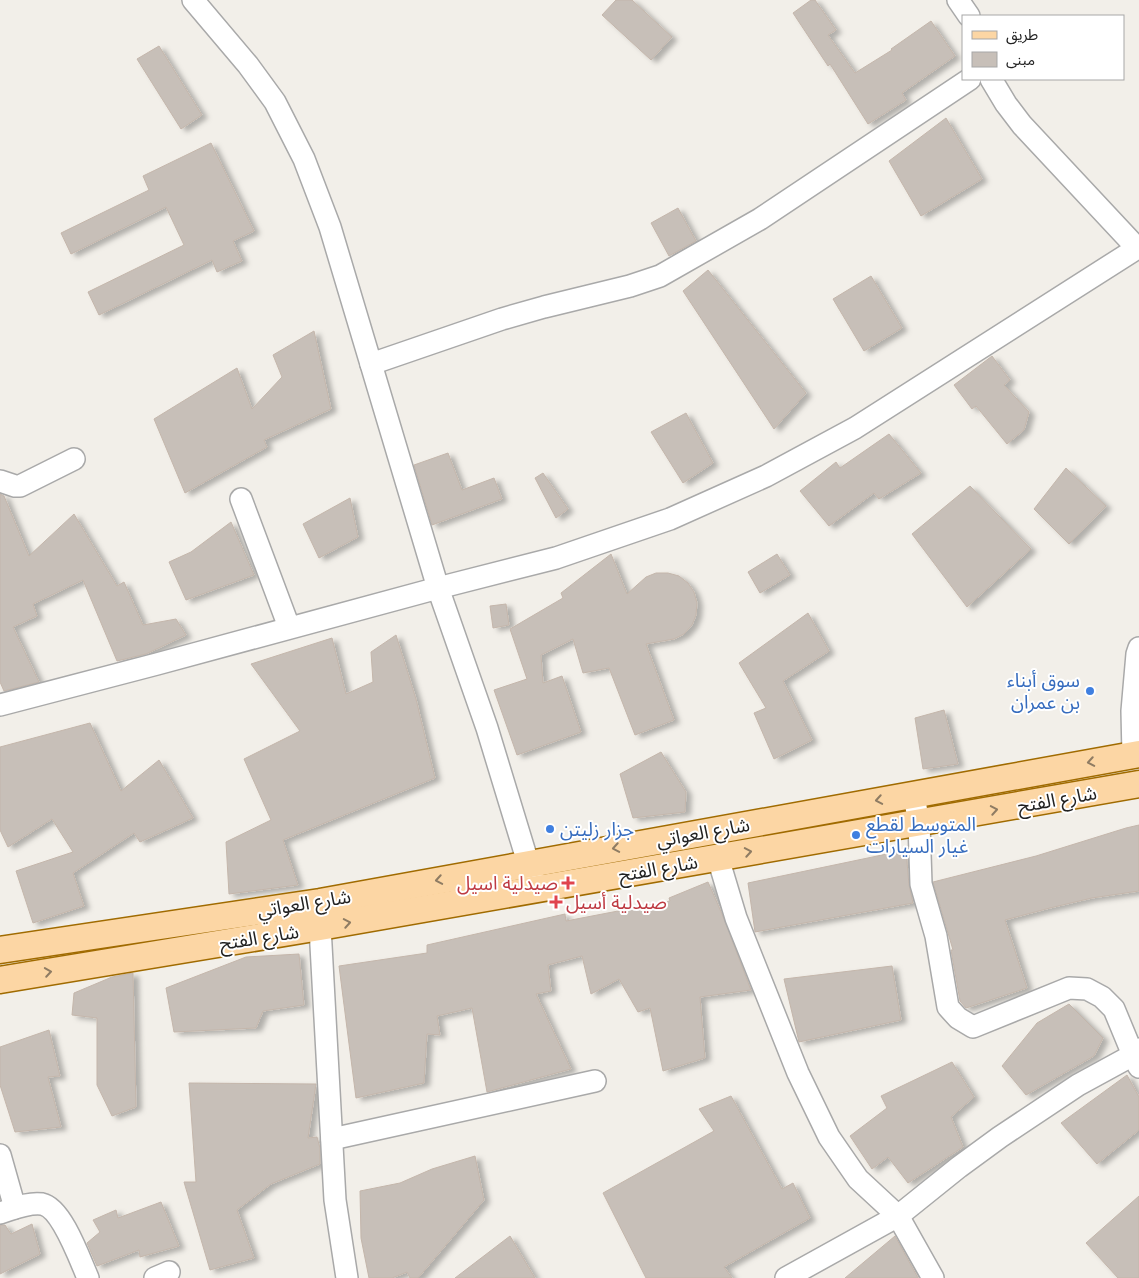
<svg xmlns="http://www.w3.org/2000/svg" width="1139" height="1278" font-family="Mulish,'Noto Sans Arabic',sans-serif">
  <defs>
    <filter id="shadow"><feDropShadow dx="5.5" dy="3" stdDeviation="2.5" flood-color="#0004"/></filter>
  </defs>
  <rect width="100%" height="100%" fill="#f2efe9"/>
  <g fill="#c7bfb8" stroke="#c4b6ab" filter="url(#shadow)">
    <path d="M616,0H632L672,37L651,60L602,15Z"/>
    <path d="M811,0H815L836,30L828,35L855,73L892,50L891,49L931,21L955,56L902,93L906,100L868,124L830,64L828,66L793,13Z"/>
    <path d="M159,46L202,115L181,129L137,59Z"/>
    <path d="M946,118L982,179L921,216L889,161Z"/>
    <path d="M211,143L254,231L233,241L242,261L217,272L212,260L99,315L88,292L184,245L166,207L71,254L61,233L149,190L143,176Z"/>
    <path d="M678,208L696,241L669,256L651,223Z"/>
    <path d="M708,270L806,393L774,429L683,291Z"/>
    <path d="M871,276L902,328L864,351L833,299Z"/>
    <path d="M314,331L331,409L264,440L267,447L185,493L154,419L237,368L252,409L282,377L273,355Z"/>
    <path d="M992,356L1010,380L1004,385L1029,412L1024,430L1007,444L976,406L972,409L954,385Z"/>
    <path d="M686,413L713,463L683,483L651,432Z"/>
    <path d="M889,434L921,473L879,499L874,493L829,526L800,491L836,462L840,468Z"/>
    <path d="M448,453L462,490L494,478L502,499L432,525L414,465Z"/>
    <path d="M1066,468L1106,506L1069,544L1034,509Z"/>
    <path d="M543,473L568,509L556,518L535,478Z"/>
    <path d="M970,486L1031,549L967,607L912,534Z"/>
    <path d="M0,494L4,496L29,556L74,514L117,586L124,582L143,625L176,619L186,635L146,654L117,661L83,580L33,604L37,616L13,627L39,682L4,691L0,682Z"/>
    <path d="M350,498L358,537L319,558L303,524Z"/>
    <path d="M231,522L254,575L186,600L169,562L191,552Z"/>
    <path d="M611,554L627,594L646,577L656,573H668L679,576L688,583L694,592L697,603L696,615L692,625L684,634L674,639L646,644L674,720L635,735L609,668L583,673L573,639L541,655L543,683L562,676L581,732L517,755L494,690L527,679L510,629L563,598L561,593Z"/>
    <path d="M777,554L790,575L760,593L748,572Z"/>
    <path d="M506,604L509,625L493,628L490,606Z"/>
    <path d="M808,613L829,651L783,681L812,740L774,759L754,713L766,708L739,663Z"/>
    <path d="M396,635L416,699L435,778L283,840L298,885L229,894L226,842L271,820L244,759L300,731L251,664L332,638L346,694L373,682L371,652Z"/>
    <path d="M944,710L958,764L923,769L915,718Z"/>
    <path d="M90,723L121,791L159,760L193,818L140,842L134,833L73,873L84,906L33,923L16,871L73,852L52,819L8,847L0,830V747Z"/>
    <path d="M661,752L686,792L685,812L633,818L620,774Z"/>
    <path d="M1139,825V891L1092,898L1050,908L1005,920L1027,988L966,1008L960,1001L951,950H953L933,882L1036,856L1126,828Z"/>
    <path d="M906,850L909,885L913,903L755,932L748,883Z"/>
    <path d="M708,882L722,914L751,990L700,997L705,1058L663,1071L650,1008L638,1012L619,979L591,994L582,956L548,965L551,991L536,994L571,1069L487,1092L472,1008L437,1016L440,1035L427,1034L424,1083L356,1098L339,966L427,953V945L565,914L566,921L670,901L669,898Z"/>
    <path d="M299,954L304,1005L263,1011L256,1028L174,1032L166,988L246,957Z"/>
    <path d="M892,966L901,1020L799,1042L784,979Z"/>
    <path d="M133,973L136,1107L112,1116L97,1085V1018L72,1015L74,993L112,977Z"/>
    <path d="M1069,1004L1103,1038L1094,1056L1026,1095L1002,1066L1037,1023Z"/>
    <path d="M49,1030L60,1076L48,1077L61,1127L15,1132L0,1085V1047Z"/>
    <path d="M952,1062L974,1097L951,1117L963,1147L908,1183L888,1157L872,1169L850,1136L887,1108L881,1096Z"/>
    <path d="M1127,1075L1139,1097V1130L1097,1164L1061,1123Z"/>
    <path d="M189,1083L316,1084L308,1138L317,1137L320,1148V1164L271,1184L237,1210L254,1258L210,1270L184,1182H196Z"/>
    <path d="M731,1096L782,1189L793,1183L810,1218L724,1267L732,1278H646L603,1193L714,1131L699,1109Z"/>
    <path d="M475,1156L484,1200L418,1278H410L407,1272L392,1278H369L361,1238L360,1191L400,1183L432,1169Z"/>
    <path d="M1139,1196V1278H1118L1086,1243Z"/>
    <path d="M161,1202L179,1246L140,1257L139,1250L97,1266L87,1243L100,1232L93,1220L116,1210L118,1218Z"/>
    <path d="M32,1224L40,1254L0,1274V1225H5L11,1234Z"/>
    <path d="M510,1236L535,1278H455Z"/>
    <path d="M895,1236L918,1278H845Z"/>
  </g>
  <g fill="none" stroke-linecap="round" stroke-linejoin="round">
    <g stroke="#a9a9a9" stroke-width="24">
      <g id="minor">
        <path d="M193,0L248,65L275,102L304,159L330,227L438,588L487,728L533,879"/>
        <path d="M958,0L969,16"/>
        <path d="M991,79L1006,104L1022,125L1137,248"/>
        <path d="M371,364L502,319L544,307L630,286L660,276L760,219L970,79"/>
        <path d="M0,481L15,486H20L74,459"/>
        <path d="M241,499L289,627"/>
        <path d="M0,705L157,664L438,588L556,558L670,519L766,476L855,428L1139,247"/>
        <path d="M1133,755L1132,711L1137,654L1139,648"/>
        <path d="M916,807L919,823L921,884L936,936L948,1007L958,1018L973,1027L1069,988L1087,989L1102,997L1114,1009L1133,1055L1139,1049"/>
        <path d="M718,858L736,918L798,1073L829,1137L858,1179L898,1216L933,1278"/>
        <path d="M320,927L335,1200L347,1278"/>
        <path d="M332,1139L595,1081"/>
        <path d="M0,1155L15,1208"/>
        <path d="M0,1213C13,1209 28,1202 42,1204C62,1208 80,1260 88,1278"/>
        <path d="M155,1278L169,1272"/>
        <path d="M786,1278L898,1216L959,1167L1000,1137L1078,1085L1133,1055L1139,1067"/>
      </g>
    </g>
    <g stroke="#a06b00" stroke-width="29">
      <g id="major">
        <path d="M0,950L320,902L1139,754"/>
        <path d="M0,980L320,927L1139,784"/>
      </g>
    </g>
    <use href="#minor" stroke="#fff" stroke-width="21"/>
    <use href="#major" stroke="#fcd6a4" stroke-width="26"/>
  </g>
  <defs><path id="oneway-chevron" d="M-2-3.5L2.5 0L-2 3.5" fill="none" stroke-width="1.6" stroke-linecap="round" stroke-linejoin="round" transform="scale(1.25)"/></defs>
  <g stroke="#8f7c63">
    <use href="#oneway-chevron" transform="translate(1091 762) rotate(170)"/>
    <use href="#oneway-chevron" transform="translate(879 800) rotate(170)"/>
    <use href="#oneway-chevron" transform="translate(994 810) rotate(-10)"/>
    <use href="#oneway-chevron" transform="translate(616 848) rotate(170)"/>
    <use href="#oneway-chevron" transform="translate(748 852) rotate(-10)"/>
    <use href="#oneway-chevron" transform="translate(439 880) rotate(170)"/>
    <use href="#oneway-chevron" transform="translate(347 923) rotate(-10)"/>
    <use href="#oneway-chevron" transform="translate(48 972) rotate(-9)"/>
  </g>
  <g fill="#3f7fe0" stroke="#fff" stroke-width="2">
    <circle cx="1090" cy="691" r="5"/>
    <circle cx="550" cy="829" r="5"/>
    <circle cx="856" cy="835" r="5"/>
  </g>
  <g fill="#e0444e" stroke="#fff" stroke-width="2">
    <path d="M565.5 875.5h5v5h5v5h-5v5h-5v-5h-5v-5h5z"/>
    <path d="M553.5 894.5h5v5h5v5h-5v5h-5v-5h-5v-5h5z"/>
  </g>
  <g text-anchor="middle" stroke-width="4" stroke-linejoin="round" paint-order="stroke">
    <g font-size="19" fill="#366cbe" stroke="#fff" text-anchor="start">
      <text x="1080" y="687" text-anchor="end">سوق أبناء<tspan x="1080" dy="22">بن عمران</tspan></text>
      <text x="866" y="831">المتوسط لقطع<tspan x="866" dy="22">غيار السيارات</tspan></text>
      <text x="560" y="836">جزار زليتن</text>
    </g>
    <g font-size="19" fill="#222" stroke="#fff">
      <text transform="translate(1057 799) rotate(-10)" y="7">شارع الفتح</text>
      <text transform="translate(703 832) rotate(-10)" y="7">شارع العواتي</text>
      <text transform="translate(658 868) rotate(-10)" y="7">شارع الفتح</text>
      <text transform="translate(304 903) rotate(-9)" y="7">شارع العواتي</text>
      <text transform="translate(259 937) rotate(-9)" y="7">شارع الفتح</text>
    </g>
    <g font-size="19" fill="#be3a42" stroke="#fff" text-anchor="end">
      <text x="558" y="890">صيدلية اسيل</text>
      <text x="566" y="909" text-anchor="start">صيدلية أسيل</text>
    </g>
  </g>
  <rect x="962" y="15" width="162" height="65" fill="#ffffff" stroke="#a7a7a7"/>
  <rect x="972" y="31" width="25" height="8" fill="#fcd6a4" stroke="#a7a7a7"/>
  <text x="1006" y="40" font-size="15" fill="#222222">طريق</text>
  <rect x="972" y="52" width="25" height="15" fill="#c7bfb8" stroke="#a7a7a7"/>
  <text x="1006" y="65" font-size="15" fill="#222222">مبنى</text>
</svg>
